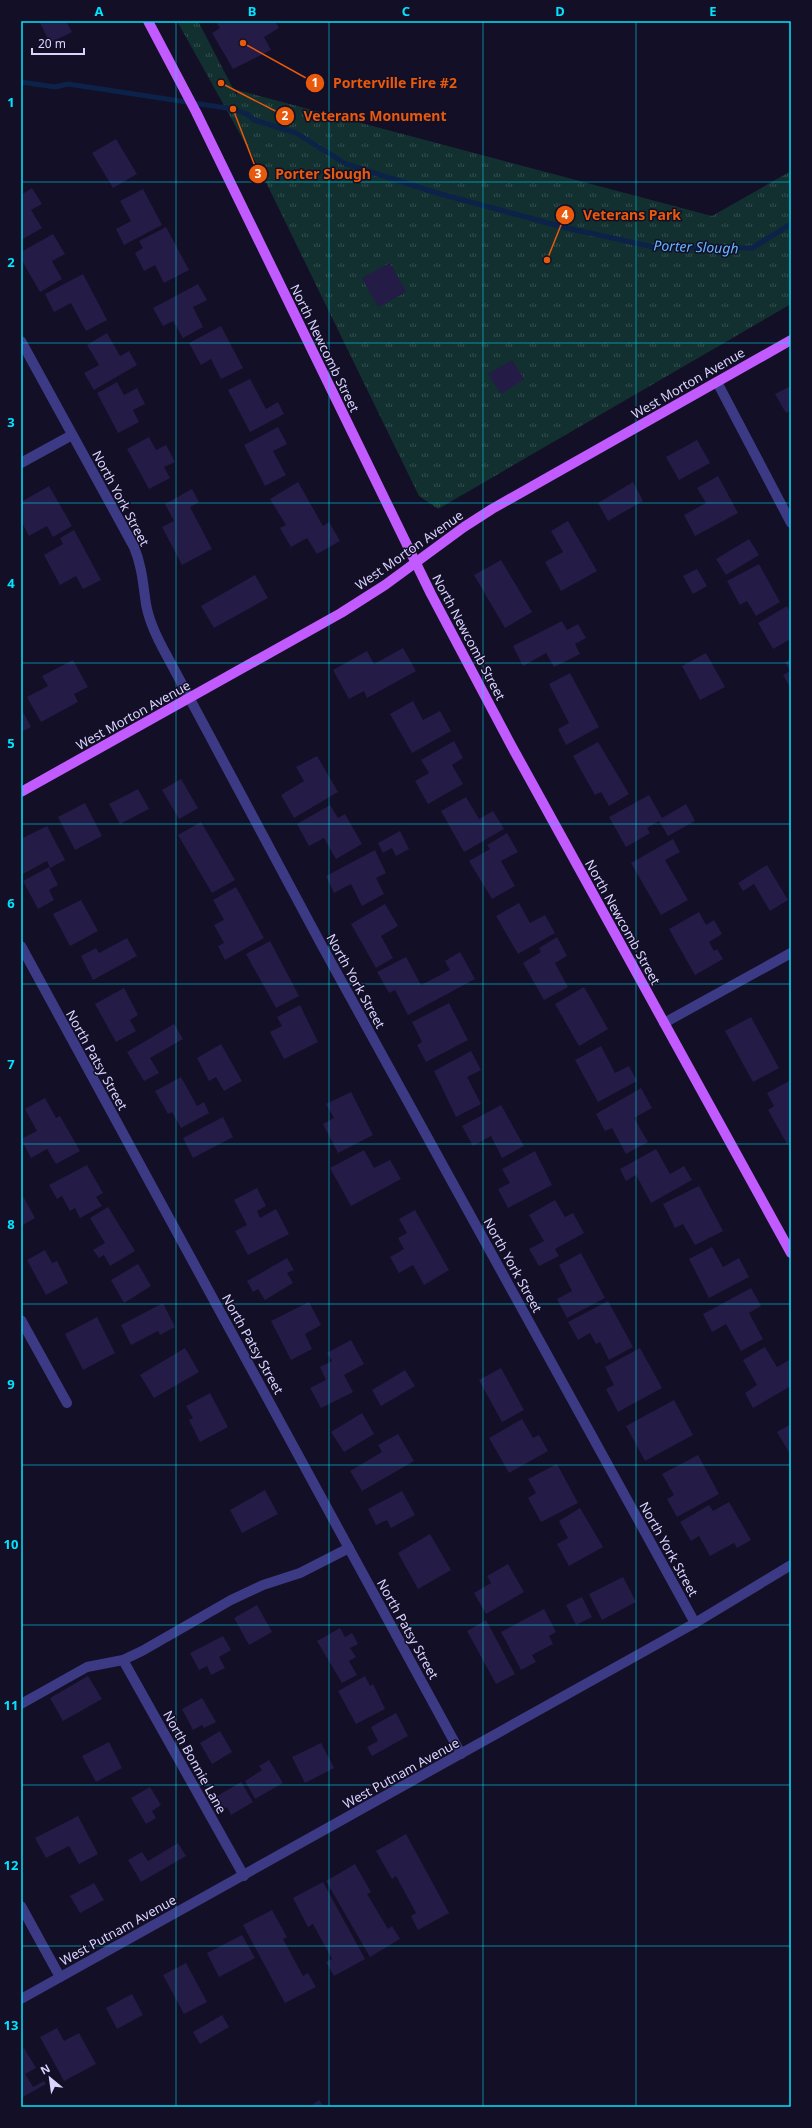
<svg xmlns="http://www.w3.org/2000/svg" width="812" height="2128" font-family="'Noto Sans',sans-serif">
  <defs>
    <pattern id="park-tufts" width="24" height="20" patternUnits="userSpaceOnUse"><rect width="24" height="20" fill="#12302f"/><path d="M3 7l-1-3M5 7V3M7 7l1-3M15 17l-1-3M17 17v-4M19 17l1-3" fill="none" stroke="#344d4e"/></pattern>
  </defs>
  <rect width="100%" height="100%" fill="#130f26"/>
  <path fill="url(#park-tufts)" d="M177,21H198L237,96V90L712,216L791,171V304L438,509L419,496L260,170Z"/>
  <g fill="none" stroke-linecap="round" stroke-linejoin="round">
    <path stroke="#0c2248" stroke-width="5" d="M21,82L55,87L68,84L233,109L247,114L254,120L296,133L346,164L437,193L567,228L658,248H752L791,224"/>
  </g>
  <g fill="#241b47">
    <path d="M39,21H66L72,32L50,43Z"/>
    <path d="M215,21H275L279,28L264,37L271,50L233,69L212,33L220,28Z"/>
    <path d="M116,139L137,174L113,188L92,153Z"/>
    <path d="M32,188L42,204L31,210L42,228L21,240V195Z"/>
    <path d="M143,189L162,225L124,245L116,229L131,221L120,201Z"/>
    <path d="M166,227L189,270L164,283L155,265L144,271L135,253L143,248L139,241Z"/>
    <path d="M53,234L65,254L52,261L62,279L40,292L21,259V252Z"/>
    <path d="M390,263L406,292L378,307L362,278Z"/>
    <path d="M83,274L107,320L86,331L71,303L54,312L45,294Z"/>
    <path d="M198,284L207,300L193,307L203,327L183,338L173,321L163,326L153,308Z"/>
    <path d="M221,326L243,368L221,379L211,359L201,365L189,343Z"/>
    <path d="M107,333L120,356L129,351L137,365L94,390L84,373L99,365L87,345Z"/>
    <path d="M512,360L524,379L501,394L488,374Z"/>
    <path d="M250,379L266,409L278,402L284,414L250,432L228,390Z"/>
    <path d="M117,382L124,395L137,388L145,404L133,410L139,422L118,433L97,393Z"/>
    <path d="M791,386V410L786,413L775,394Z"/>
    <path d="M278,427L287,444L273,451L286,475L265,486L244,445Z"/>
    <path d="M149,437L156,450L166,445L175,462L164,467L170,478L149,489L127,449Z"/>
    <path d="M697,440L710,463L679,480L666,457Z"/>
    <path d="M718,476L738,513L695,536L684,515L706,503L697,488Z"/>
    <path d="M298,482L323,526L329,522L340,541L317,554L307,538L291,547L280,528L286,525L270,499Z"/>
    <path d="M633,482L643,501L608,521L598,503Z"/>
    <path d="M49,486L72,526L53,537L47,526L29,536L21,521V502Z"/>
    <path d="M192,489L199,502L190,507L212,549L182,565L162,527L174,521L165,504Z"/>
    <path d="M568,521L597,571L561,591L545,562L563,552L551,531Z"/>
    <path d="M74,530L101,580L83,589L76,576L60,585L44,555L63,544L60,538Z"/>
    <path d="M749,539L759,555L726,575L716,559Z"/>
    <path d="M501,560L532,612L505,628L474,575Z"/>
    <path d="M759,564L780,602L756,616L747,601L740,605L727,581Z"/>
    <path d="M697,569L707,586L693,594L683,576Z"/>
    <path d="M255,575L268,598L214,628L201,606Z"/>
    <path d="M787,606L791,613V639L773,649L758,623Z"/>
    <path d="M562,621L567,630L578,624L586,638L575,644L580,654L554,667L546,653L523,666L513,646Z"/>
    <path d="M403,648L416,671L367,698L364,691L349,699L333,670L367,651L374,664Z"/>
    <path d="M706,653L725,687L700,700L682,666Z"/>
    <path d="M791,659V689L783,675L790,671L785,662Z"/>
    <path d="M73,660L88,687L74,694L78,702L41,722L27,697L48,686L42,676Z"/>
    <path d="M570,673L599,727L566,745L558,729L569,723L549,684Z"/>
    <path d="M413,701L423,720L440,711L451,731L412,753L390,714Z"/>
    <path d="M21,708L31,727L21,732Z"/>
    <path d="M454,741L463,758L452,765L463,784L428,804L415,781L429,773L421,760Z"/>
    <path d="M598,742L629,794L609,806L601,792L595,795L573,756Z"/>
    <path d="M317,756L338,792L294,818L281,795L304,781L296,767Z"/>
    <path d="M181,779L198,808L179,819L162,790Z"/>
    <path d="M138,789L149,809L120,824L109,804Z"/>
    <path d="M649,795L662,818L686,804L695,821L668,836L659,821L647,828L650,833L626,847L609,817Z"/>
    <path d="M466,797L479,819L493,811L504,829L464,852L441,811Z"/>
    <path d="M85,803L102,836L75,850L58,817Z"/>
    <path d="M330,805L338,818L345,814L362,844L336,859L324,838L309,846L297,824Z"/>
    <path d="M201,822L235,880L212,893L178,835Z"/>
    <path d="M47,826L65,860L50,868L47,861L21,875V839Z"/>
    <path d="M400,831L409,849L396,856L392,848L383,853L378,843Z"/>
    <path d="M507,833L518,852L501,861L515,886L492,899L469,861L490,849L487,845Z"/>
    <path d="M673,839L680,852L665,860L688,900L661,915L631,863Z"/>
    <path d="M375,850L386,873L376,878L384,894L362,906L351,884L334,893L326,876Z"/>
    <path d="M767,865L788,900L770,911L754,884L743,891L738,883Z"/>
    <path d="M49,867L58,885L49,890L54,900L38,909L23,881Z"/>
    <path d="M236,887L264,938L225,960L218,946L224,943L214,925L224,920L213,900Z"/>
    <path d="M81,900L98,931L70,946L53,914Z"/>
    <path d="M519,903L530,923L545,915L555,933L518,954L496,916Z"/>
    <path d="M385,904L398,926L381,936L393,958L376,968L351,924Z"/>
    <path d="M699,912L706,925L714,920L722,934L709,942L714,951L717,949L723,959L695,975L669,929Z"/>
    <path d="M557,937L567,956L555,963L568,987L544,1000L523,963L541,952L539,948Z"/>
    <path d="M127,938L137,956L93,980L81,956L96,948L99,953Z"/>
    <path d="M270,941L299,996L276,1008L246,954Z"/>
    <path d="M460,952L475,979L408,1015L395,990L389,993L377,972L406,957L421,985L450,970L445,961Z"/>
    <path d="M584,987L608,1029L579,1046L555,1004Z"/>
    <path d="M124,988L138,1015L130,1020L136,1031L116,1042L95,1004Z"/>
    <path d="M449,1003L468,1040L426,1062L417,1045L422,1042L412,1022Z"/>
    <path d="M300,1005L318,1042L284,1059L270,1032L282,1026L277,1017Z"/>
    <path d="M751,1017L779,1068L753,1082L725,1031Z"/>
    <path d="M174,1024L183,1039L150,1058L159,1073L144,1081L127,1052Z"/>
    <path d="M221,1044L242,1081L224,1091L216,1077L209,1081L197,1058Z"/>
    <path d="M601,1046L615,1073L629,1066L637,1081L598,1102L575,1060Z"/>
    <path d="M471,1051L481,1070L467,1077L481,1104L456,1117L434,1071Z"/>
    <path d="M181,1077L197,1106L204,1102L209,1113L181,1128L172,1112L168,1114L155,1091Z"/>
    <path d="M791,1080V1141L787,1144L768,1110L774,1106L767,1093Z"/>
    <path d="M641,1088L652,1108L634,1118L648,1142L626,1154L612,1128L605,1131L596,1114Z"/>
    <path d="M351,1092L373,1135L338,1153L323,1124L334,1118L326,1104Z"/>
    <path d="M45,1098L56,1118L60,1116L80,1151L56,1164L47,1149L31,1158L21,1139L37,1131L25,1109Z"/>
    <path d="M501,1105L524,1146L502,1158L491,1136L473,1146L462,1126Z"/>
    <path d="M223,1117L233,1137L193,1158L183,1138Z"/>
    <path d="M656,1149L670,1174L684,1166L692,1180L651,1203L636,1175L626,1181L620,1169Z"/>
    <path d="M364,1150L374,1168L390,1160L401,1179L351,1206L330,1168Z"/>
    <path d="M535,1151L552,1185L508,1208L498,1189L510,1183L502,1169Z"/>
    <path d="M87,1165L103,1193L96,1197L102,1206L80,1218L75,1208L70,1211L62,1196L57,1199L49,1185Z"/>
    <path d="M699,1186L723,1231L695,1245L683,1224L675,1228L663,1204Z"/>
    <path d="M257,1188L266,1206L257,1211L260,1218L276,1209L289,1234L248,1255L235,1231L247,1225L234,1200Z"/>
    <path d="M23,1196L35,1218L21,1226V1198Z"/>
    <path d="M555,1200L565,1217L573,1213L584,1233L555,1249L559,1256L539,1266L529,1249L544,1241L529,1215Z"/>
    <path d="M108,1207L135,1251L110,1266L104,1255L99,1258L93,1250L105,1243L90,1218Z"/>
    <path d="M415,1210L449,1270L424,1285L413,1265L399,1273L390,1257L404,1249L398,1238L407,1233L399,1219Z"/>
    <path d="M712,1247L723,1267L739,1258L749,1277L709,1298L689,1259Z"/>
    <path d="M45,1250L52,1263L57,1261L68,1283L46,1295L27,1260Z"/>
    <path d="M581,1253L605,1298L567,1318L557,1299L572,1291L559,1265Z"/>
    <path d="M287,1258L294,1270L287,1273L293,1283L265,1300L258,1289L253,1292L247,1281Z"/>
    <path d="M138,1264L151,1286L124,1303L111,1280Z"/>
    <path d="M751,1288L761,1306L749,1313L763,1339L741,1351L726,1324L712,1332L703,1314Z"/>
    <path d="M608,1301L633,1347L609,1360L600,1342L596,1344L590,1333L578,1340L568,1322Z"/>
    <path d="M309,1302L321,1325L305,1334L312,1349L291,1360L271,1321Z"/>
    <path d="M163,1303L175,1327L160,1335L158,1331L131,1345L121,1325Z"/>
    <path d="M97,1317L115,1353L83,1370L65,1334Z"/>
    <path d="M351,1340L364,1364L344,1375L353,1392L321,1408L310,1388L326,1380L320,1367L332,1361L327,1353Z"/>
    <path d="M765,1347L777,1367L791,1359V1386L753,1408L745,1393L757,1385L743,1360Z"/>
    <path d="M185,1348L199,1372L154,1398L140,1375Z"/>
    <path d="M640,1348L662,1388L618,1412L606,1389L614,1385L605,1367Z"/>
    <path d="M501,1368L524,1410L502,1422L479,1380Z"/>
    <path d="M405,1370L415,1386L381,1406L372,1390Z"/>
    <path d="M210,1393L228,1427L200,1442L189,1420L193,1418L186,1406Z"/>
    <path d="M674,1400L693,1435L645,1461L626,1426Z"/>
    <path d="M362,1413L374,1434L344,1452L331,1432Z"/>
    <path d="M522,1419L533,1438L539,1435L548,1451L509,1473L489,1438Z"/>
    <path d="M791,1424V1453L790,1454L777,1432Z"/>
    <path d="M398,1434L414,1461L362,1491L350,1471L382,1452L378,1445Z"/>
    <path d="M698,1455L719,1494L677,1517L667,1499L674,1495L662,1474Z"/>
    <path d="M557,1464L578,1503L541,1522L528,1498L536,1493L528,1479Z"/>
    <path d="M265,1490L278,1514L242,1533L230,1510Z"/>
    <path d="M402,1491L415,1515L391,1528L387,1520L376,1525L368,1509Z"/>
    <path d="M729,1502L751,1540L737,1548L734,1543L710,1556L699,1536L691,1541L680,1522L709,1505L713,1511Z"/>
    <path d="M580,1508L603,1547L569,1566L557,1544L568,1538L559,1521Z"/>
    <path d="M430,1534L451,1570L418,1589L398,1553Z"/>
    <path d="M508,1564L524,1592L486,1614L474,1593L491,1583L487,1576Z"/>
    <path d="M623,1577L636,1602L602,1620L589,1594Z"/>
    <path d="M582,1597L592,1617L576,1625L566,1605Z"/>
    <path d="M257,1605L272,1632L249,1645L234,1618Z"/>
    <path d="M544,1609L556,1632L549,1636L553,1644L532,1655L536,1662L521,1670L501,1632Z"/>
    <path d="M486,1620L515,1674L496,1684L467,1631Z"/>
    <path d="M340,1628L345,1637L352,1633L358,1644L350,1648L356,1657L349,1661L357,1675L342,1683L317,1641Z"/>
    <path d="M223,1636L231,1650L219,1657L225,1668L211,1675L207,1666L199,1670L190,1653Z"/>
    <path d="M88,1676L102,1699L63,1721L50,1698Z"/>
    <path d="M365,1676L370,1686L373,1684L385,1709L356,1724L338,1691Z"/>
    <path d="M202,1698L216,1722L204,1728L202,1725L193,1730L182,1709Z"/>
    <path d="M396,1713L408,1736L372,1756L367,1747L378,1741L371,1727Z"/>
    <path d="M220,1731L232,1752L212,1764L200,1743Z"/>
    <path d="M109,1742L122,1768L96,1782L82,1756Z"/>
    <path d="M321,1743L334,1768L305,1783L292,1757Z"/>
    <path d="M269,1760L283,1783L255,1799L245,1781L262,1770L259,1766Z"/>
    <path d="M241,1782L253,1802L231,1815L227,1807L220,1812L212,1799Z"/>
    <path d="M150,1787L161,1805L152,1811L156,1818L146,1824L131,1798Z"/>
    <path d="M78,1816L98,1854L79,1864L69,1846L46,1858L35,1838Z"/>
    <path d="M406,1834L449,1913L418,1930L411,1916L416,1913L396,1876L392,1879L376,1851Z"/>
    <path d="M178,1843L186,1856L141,1882L128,1860L142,1852L148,1861Z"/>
    <path d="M355,1864L371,1892L367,1894L388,1929L392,1926L400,1939L370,1957L326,1881Z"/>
    <path d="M323,1882L365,1959L334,1976L326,1962L332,1959L313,1924L308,1927L293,1898Z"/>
    <path d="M94,1883L104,1900L80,1913L70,1896Z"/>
    <path d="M272,1910L287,1937L283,1939L303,1976L308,1973L316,1987L285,2003L243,1925Z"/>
    <path d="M242,1935L255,1958L219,1977L207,1953Z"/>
    <path d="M186,1963L207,2002L184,2014L163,1975Z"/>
    <path d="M132,1994L143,2015L117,2029L106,2008Z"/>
    <path d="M222,2015L229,2027L200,2044L193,2032Z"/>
    <path d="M57,2028L64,2041L79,2033L96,2064L64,2081L40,2037Z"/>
    <path d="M24,2048L36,2068L25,2074L33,2087L44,2081L46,2084L21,2098V2050Z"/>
    <path d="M319,2100L324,2107H309Z"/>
  </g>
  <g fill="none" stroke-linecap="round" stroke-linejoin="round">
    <g stroke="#3d3a85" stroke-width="10">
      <path d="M21,341L134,547C142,566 143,584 146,604C149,622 158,640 167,656L321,944L695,1623"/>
      <path d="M717,382L791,523"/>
      <path d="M21,463L72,435"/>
      <path d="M21,946L461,1754"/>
      <path d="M664,1023L791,953"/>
      <path d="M21,1320L67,1403"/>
      <path d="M123,1660L244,1876"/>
      <path d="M21,1704L87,1667L123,1660L142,1651L231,1600L263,1585L300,1573L349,1548"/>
      <path d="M21,1906L60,1977"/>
      <path d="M21,1999L695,1623L791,1565"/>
    </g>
    <g stroke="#c25bff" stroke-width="10">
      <path d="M148,21L196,112L431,594L511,745L791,1253"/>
      <path d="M21,792L341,613L385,585L464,527L492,509L791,340"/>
    </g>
  </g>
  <path fill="none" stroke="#00e5ff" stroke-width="1" stroke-opacity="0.55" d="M176,21V2107M329,21V2107M483,21V2107M636,21V2107M21,182H791M21,343H791M21,503H791M21,663H791M21,824H791M21,984H791M21,1144H791M21,1304H791M21,1465H791M21,1625H791M21,1785H791M21,1946H791"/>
  <g text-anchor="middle" stroke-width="3" stroke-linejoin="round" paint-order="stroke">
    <g font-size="13" fill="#d9d4ff" stroke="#130f26">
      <text transform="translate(325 348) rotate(64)" y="5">North Newcomb Street</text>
      <text transform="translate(688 383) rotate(-30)" y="5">West Morton Avenue</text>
      <text transform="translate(121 498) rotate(62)" y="5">North York Street</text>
      <text transform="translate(409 550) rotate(-35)" y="5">West Morton Avenue</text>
      <text transform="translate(469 637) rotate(62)" y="5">North Newcomb Street</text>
      <text transform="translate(133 715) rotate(-29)" y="5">West Morton Avenue</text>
      <text transform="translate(623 922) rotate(61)" y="5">North Newcomb Street</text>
      <text transform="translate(356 981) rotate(61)" y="5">North York Street</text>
      <text transform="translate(97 1060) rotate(61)" y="5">North Patsy Street</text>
      <text transform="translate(513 1265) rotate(61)" y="5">North York Street</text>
      <text transform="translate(253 1344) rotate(61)" y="5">North Patsy Street</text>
      <text transform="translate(669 1549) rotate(61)" y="5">North York Street</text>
      <text transform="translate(408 1629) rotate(61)" y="5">North Patsy Street</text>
      <text transform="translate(195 1762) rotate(61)" y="5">North Bonnie Lane</text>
      <text transform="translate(401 1773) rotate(-29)" y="5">West Putnam Avenue</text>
      <text transform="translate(118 1930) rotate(-29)" y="5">West Putnam Avenue</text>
    </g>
    <g font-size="14" font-style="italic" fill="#62b6ff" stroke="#130f26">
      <text transform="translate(696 247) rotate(2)" y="5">Porter Slough</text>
    </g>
  </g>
  <path fill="none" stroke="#e8590c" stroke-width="1.5" d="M243 43L315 83M221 83L285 116M233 109L258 174M547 260L565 215"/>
  <g fill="#e8590c" stroke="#130f26" stroke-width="1.5">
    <circle cx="243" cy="43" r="4"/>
    <circle cx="221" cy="83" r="4"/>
    <circle cx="233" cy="109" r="4"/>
    <circle cx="547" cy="260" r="4"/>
    <circle cx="315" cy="83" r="10"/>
    <circle cx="285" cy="116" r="10"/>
    <circle cx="258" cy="174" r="10"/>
    <circle cx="565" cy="215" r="10"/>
  </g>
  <g font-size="12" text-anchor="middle" font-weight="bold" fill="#fff">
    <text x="315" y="87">1</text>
    <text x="285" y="120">2</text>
    <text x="258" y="178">3</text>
    <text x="565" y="219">4</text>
  </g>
  <g font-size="14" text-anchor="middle" font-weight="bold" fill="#e8590c" stroke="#130f26" stroke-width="3" stroke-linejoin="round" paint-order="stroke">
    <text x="395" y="88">Porterville Fire #2</text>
    <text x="375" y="121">Veterans Monument</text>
    <text x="323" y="179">Porter Slough</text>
    <text x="632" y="220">Veterans Park</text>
  </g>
  <rect width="812" height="2128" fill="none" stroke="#130f26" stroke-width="44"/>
  <g transform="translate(50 2078) rotate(331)" stroke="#130f26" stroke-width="3" paint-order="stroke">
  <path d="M0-3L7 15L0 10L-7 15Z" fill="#d9d4ff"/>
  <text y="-6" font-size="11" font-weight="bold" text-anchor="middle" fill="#d9d4ff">N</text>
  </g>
  <path d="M32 48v6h52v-6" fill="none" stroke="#d9d4ff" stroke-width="2"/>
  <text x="38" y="48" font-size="12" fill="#d9d4ff" stroke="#130f26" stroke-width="3" paint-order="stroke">20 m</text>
  <rect x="22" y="22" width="768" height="2084" fill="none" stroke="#00e5ff" stroke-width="1.5"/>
  <g font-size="13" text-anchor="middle" font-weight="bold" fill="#00e5ff">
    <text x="99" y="16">A</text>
    <text x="252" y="16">B</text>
    <text x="406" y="16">C</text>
    <text x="560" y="16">D</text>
    <text x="713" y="16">E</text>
    <text x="11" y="107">1</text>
    <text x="11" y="267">2</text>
    <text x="11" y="427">3</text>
    <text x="11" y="588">4</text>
    <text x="11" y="748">5</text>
    <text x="11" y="908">6</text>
    <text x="11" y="1069">7</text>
    <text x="11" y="1229">8</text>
    <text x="11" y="1389">9</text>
    <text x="11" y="1549">10</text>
    <text x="11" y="1710">11</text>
    <text x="11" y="1870">12</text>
    <text x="11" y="2030">13</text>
  </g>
</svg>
